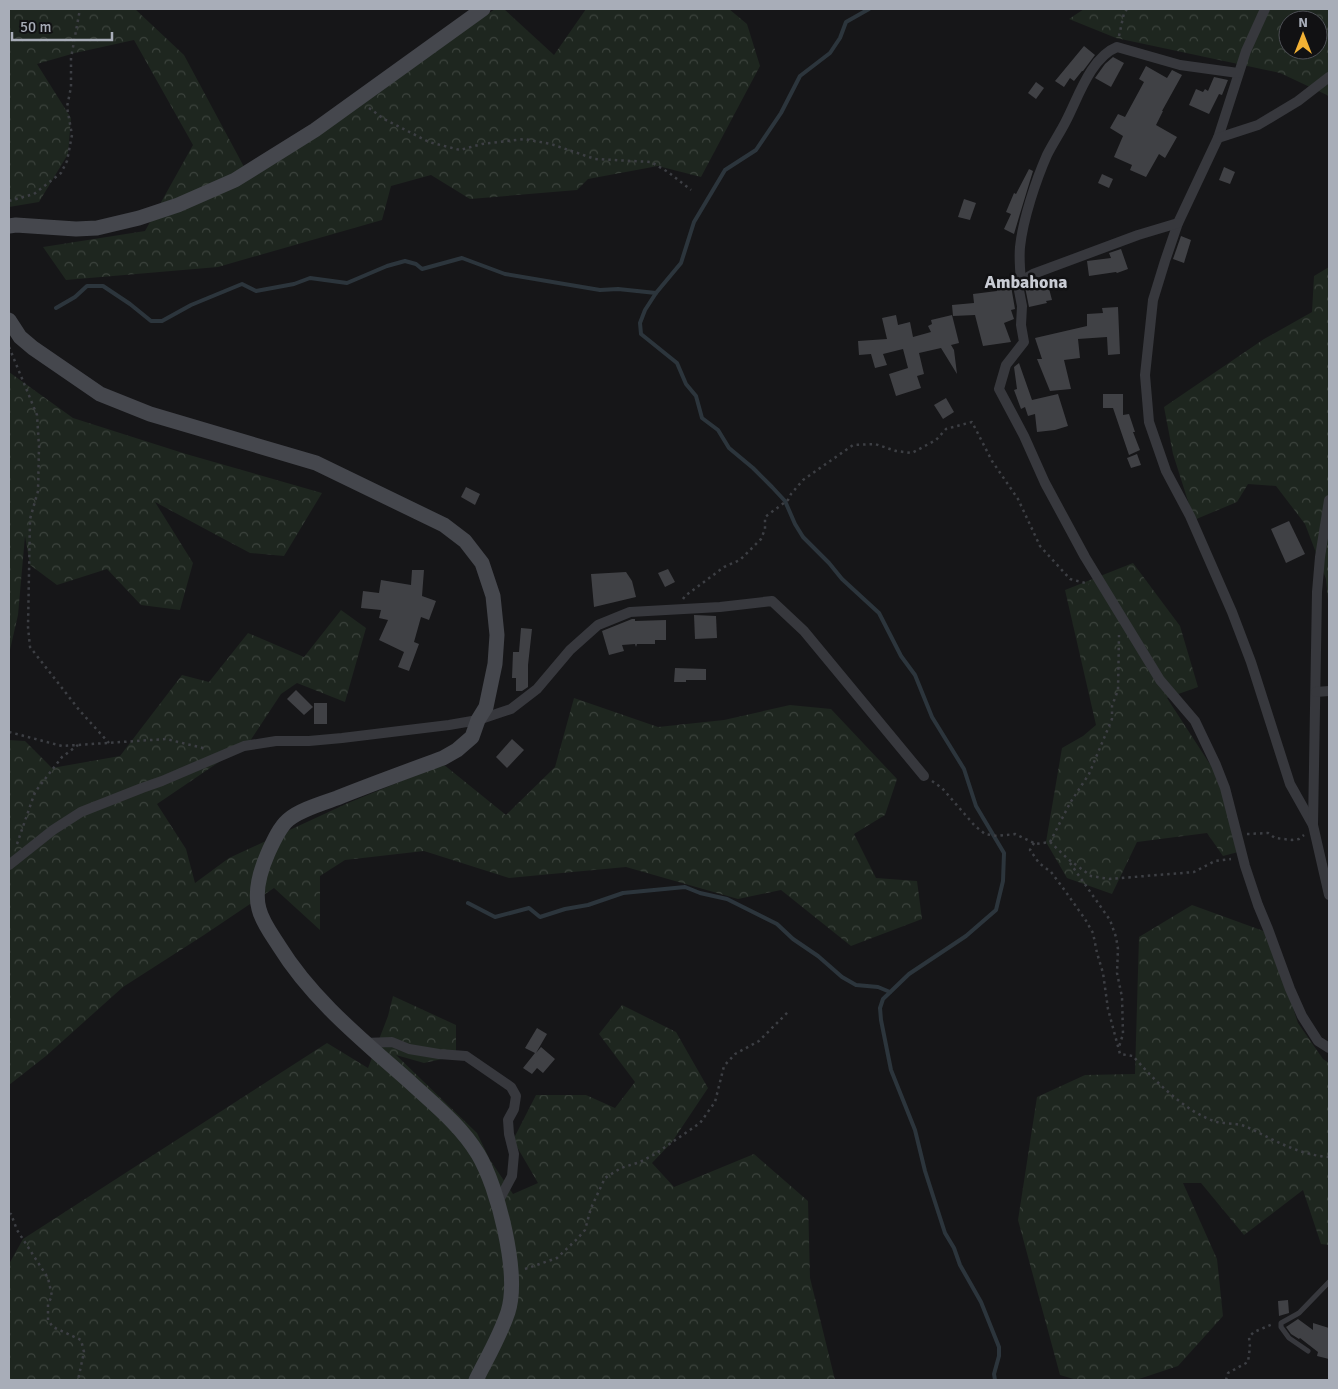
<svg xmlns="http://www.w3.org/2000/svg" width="1338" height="1389" font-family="Signika,sans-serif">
  <defs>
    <pattern id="forest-crowns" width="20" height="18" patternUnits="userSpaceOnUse" patternTransform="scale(1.25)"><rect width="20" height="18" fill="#1e261f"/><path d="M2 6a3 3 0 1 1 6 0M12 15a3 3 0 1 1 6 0" fill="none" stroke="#3c433d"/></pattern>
  </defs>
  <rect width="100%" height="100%" fill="#161618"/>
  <g fill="url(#forest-crowns)" fill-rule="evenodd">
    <path d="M9,9H135L184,55L250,178L495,9H504L554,55L586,9H729L747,24L760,66L701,177L658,166L588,179L577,190L470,199L431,175L391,186L382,220L218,267L66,280L43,247L145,231L193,145L134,40L75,53L37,64L71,118L68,154L39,202L9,207Z"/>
    <path d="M1084,9H1329V96L1280,73L1116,38L1069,19ZM1288,20H1318V50H1288Z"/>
    <path d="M1329,267V610L1326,579L1305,524L1276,486L1248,484L1237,502L1194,520L1173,454L1164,407L1264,339L1312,312L1314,276Z"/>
    <path d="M9,372L73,418L186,454L322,493L284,556L250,553L155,502L193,563L180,610L141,605L107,569L57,585L30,565L25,536L18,615L9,654Z"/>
    <path d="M1133,563L1180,626L1198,687L1167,698L1217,775L1242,851L1223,856L1207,833L1137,842L1112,894L1067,878L1046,842L1062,748L1083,736L1096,725L1065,590Z"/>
    <path d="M341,610L366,628L345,702L297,683L281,694L250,741L157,804L186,849L195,883L229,858L348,803L443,764L506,815L555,767L574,698L658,727L724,720L790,705L831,709L897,779L885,815L854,834L876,878L917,881L922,919L851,946L781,890L738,899L626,867L509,878L424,851L345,860L320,876V930L274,888L204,935L123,987L46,1056L9,1085V740L25,741L52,768L120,756L182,675L209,682L248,633L304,657Z"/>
    <path d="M1192,905L1269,933L1298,1023L1323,1059L1329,1063V1245L1321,1244L1303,1190L1244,1235L1201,1183H1183L1217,1259L1223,1316L1178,1366L1136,1380H1077L1060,1375L1018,1220L1037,1097L1085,1075L1135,1074L1139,937Z"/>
    <path d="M393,996L456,1025V1056L424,1063L396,1055L477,1133L490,1160L513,1194L538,1183L513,1140L536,1095H586L615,1108L635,1082L599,1034L622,1005L676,1032L708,1088L672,1142L652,1163L674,1187L754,1154L808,1201L810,1278L835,1380H9V1264L23,1239L327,1043L368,1068L388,1016Z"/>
  </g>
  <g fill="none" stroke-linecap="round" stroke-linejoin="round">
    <g stroke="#2c353c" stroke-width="4">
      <path d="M869,9L846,22L840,38L830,53L800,76L781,113L756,150L725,170L694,222L681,263L656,293L645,310L640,323L641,334L677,363L686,384L696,396L702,418L718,430L729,448L753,468L772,487L785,501L795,524L803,537L829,563L842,579L879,613L901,656L915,675L932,717L964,769L976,806L1004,853L1003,881L996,910L966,936L909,974L883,999L880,1008L881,1020L891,1070L915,1130L925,1171L945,1233L954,1248L960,1265L981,1302L999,1347V1356L994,1374L995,1380"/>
      <path d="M56,308L75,297L87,286H103L130,304L151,321H162L191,305L242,284L256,291L294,284L310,278L347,283L387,266L405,261L416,264L422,269L462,258L505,274L600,290L618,289L656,293"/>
      <path d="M468,903L495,917L529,908L540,917L565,909L588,905L623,893L685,887L700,893L727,899L777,924L793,939L818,956L842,977L856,985L878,987L890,992"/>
    </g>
  </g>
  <g fill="#404145">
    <path d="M1084,46L1095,55L1083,71H1082L1074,81L1070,78L1064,87L1055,81Z"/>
    <path d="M1113,57L1124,63L1111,87L1095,78L1105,64Z"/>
    <path d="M1146,66L1167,78L1172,70L1182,75L1162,111H1163L1156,125L1177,137L1165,158L1159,154L1146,177L1130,170L1132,165L1114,157L1123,136L1110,128L1118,114L1125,117L1144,82L1139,79Z"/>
    <path d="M1214,77L1228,80L1222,95L1219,94L1209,114L1189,105L1196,89L1203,92L1205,89L1208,91Z"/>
    <path d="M1036,82L1044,88L1036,99L1028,93Z"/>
    <path d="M1224,167L1235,172L1230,184L1219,180Z"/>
    <path d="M1029,169L1033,171L1019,217L1017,216L1019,217L1014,234L1004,229L1011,214L1006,212L1014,193L1016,194Z"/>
    <path d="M1102,174L1113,179L1109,188L1098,183Z"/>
    <path d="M964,199L976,203L970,220L958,217Z"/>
    <path d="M1181,236L1191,240L1184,263L1173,259Z"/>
    <path d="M1121,249L1128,269L1117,273L1116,272L1089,276L1087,261L1111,258L1109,253Z"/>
    <path d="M1046,277L1052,300L1046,301L1047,303L1029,307L1025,287Z"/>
    <path d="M1013,280L1011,286L1015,309L1011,310L1014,319L1004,323L1011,342L983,346L975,315L953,316L952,305L974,303L973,294L997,291L996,283Z"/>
    <path d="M1118,307L1120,354L1108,355L1107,337L1078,339L1080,358L1064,360L1071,389L1050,391L1037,359H1042L1035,338L1087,326V314L1103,313L1102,308Z"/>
    <path d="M896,315L898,325L910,322L913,337L931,332L928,326L932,324L931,320L952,315L959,343L951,345L954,350L957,374L941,348L919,353L924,374L917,376L921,388L896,396L889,374L908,368L903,349L883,354L887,365L875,368L871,354L859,355L858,341L887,339L882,318Z"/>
    <path d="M1019,363L1032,400L1058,394L1068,426L1055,430L1037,432L1035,414L1028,416L1025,407L1021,409L1014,390L1017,389L1014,367Z"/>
    <path d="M1103,394H1123V415L1129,414L1135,432H1133L1140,450L1129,455L1113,408H1103Z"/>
    <path d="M946,398L954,412L943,419L934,405Z"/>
    <path d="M1137,454L1141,465L1131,468L1127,458Z"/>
    <path d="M466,487L480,494L475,505L461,497Z"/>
    <path d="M1289,521L1305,554L1286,563L1271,529Z"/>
    <path d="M668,569L675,582L665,587L658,573Z"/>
    <path d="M412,570H424L422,596L436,601L429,620L421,617L414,642L419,644L409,671L398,667L404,652L379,640L388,620L379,618L381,610L361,608L363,591L379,593L381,580L411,585Z"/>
    <path d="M626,572L632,581L636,597L594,607L591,574Z"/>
    <path d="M694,615L716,616L717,638L695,639Z"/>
    <path d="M632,619H635V621L666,620V640H655V644H637L636,647L635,644L622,645L624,651L609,655L602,631Z"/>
    <path d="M521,628L532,629L528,665V687L522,691H516V678H512L513,652H519Z"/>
    <path d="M675,668L706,669V680H686V682H674Z"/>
    <path d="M296,690L313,707L304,715L287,699Z"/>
    <rect x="314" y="703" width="13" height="21"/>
    <path d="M512,739L524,750L507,768L496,757Z"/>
    <path d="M537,1028L547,1034L536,1053L541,1047L555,1059L543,1073L537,1068L532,1074L523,1068L535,1053L525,1048Z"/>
    <path d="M1288,1300L1289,1313L1279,1316L1278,1301Z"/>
    <path d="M1298,1319L1313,1330V1323L1329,1328V1359L1317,1356L1318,1352L1300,1338L1299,1339L1291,1334L1286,1327Z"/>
  </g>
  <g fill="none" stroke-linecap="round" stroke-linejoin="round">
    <g stroke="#3d3f44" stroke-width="2.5" stroke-dasharray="2.5 4" stroke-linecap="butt">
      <path d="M1119,36L1124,13L1127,9"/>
      <path d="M369,108L384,119L429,142L460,150L482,144L524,139L551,144L595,159L651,162L668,172L691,190"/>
      <path d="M9,201L34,194L61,173L67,161L72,135L67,107L71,87V58L80,9"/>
      <path d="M9,347L37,415L39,447L38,491L30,519L28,627L30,647L80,711L109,743"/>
      <path d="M683,599L685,596L724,567L740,560L761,539L765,529V517L788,500L791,494L803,480L853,445L875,444L896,451L912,453L936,440L946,429L972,422L992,461L1018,499L1040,546L1070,579L1089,584"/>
      <path d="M9,732L62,746L166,739L207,749"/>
      <path d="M932,781L942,788L975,826L985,834L997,836L1015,834L1036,844L1050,842L1068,859L1091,876L1109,879L1194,872L1215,861L1231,859"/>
      <path d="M1247,834L1268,833L1275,838L1292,840L1299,839L1304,835"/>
      <path d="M1050,842L1070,803L1089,774L1112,719V706L1118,690L1119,635"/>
      <path d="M1034,843L1030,850L1039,863L1051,872L1063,888L1085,919L1093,933L1097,953L1103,973L1108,1009L1120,1054L1133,1056C1153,1079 1186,1113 1217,1122C1227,1124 1238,1123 1247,1127C1274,1140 1299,1155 1329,1157"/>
      <path d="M17,844L35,792L62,757L78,745"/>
      <path d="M1070,863L1110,920L1116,937L1118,949L1117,973L1122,997L1123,1034L1119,1047"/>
      <path d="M9,1214H11L17,1230L48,1278L52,1296L48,1304V1320L53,1327L81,1340L84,1352L78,1380"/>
      <path d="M525,1269L557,1258L577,1239L585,1230L591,1208L605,1178L621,1168L640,1162L655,1154L700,1123L715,1102L724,1066L735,1054L759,1041L788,1012"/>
      <path d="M1226,1380L1228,1373L1248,1362L1250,1347L1249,1337L1254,1332L1273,1324"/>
    </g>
    <path stroke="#37383d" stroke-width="5" d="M1308,1351L1289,1338L1281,1327V1323L1299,1313L1329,1282"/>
    <g stroke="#37383d" stroke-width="10">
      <path d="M1265,9L1246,51L1218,138L1178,223L1165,261L1153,300L1145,375L1149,422L1166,471L1190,516L1232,612L1251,662L1290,784L1313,825"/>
      <path d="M1218,138L1258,125L1298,101L1329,77"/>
      <path d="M1178,223L1138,235L1033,274L1021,281L1018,285L1022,306L1021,325L1024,342L1006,365L999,389L1024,436L1045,483L1085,557L1160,680L1195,721L1216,765L1225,788L1245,866L1258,905L1268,929L1290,989L1302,1016L1318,1041L1329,1048"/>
      <path d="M1021,281C1020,270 1019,258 1020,247C1023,219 1036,180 1047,155C1053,143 1060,133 1066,121C1078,98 1091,57 1117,47L1180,65L1238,73"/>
      <path d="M1329,500L1320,557L1317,592L1313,825L1329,895"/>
      <path d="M1316,692L1329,691"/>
      <path d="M9,865L53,830L81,812L142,788L162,781L244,746L276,741H309L342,738L449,725L478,720L511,709L537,689L570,650L598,625L630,612L720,607L772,601L804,631L924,776"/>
      <path d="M365,1043L392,1042L409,1049L439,1054L466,1056L511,1087L516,1096L514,1109L508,1120L509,1134L514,1154L512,1176L497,1204"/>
    </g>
    <g stroke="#45474d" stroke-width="15">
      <path d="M9,226L16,225L76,229L97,228L139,218L178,205L235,180L315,130L483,9"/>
      <path d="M9,320L20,337L33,348L100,394L150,414L316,463L444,525L465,541L482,563L493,596L497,635L495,664L486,707L478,720L472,737L457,750L443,758C408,771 372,784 337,798C323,803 299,810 288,820C279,828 273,842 268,853C261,869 254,891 259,909C262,922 272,935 279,946C313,1001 365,1042 412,1084C436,1106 461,1126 478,1154C498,1187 520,1274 508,1312C500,1336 487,1358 476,1380"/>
    </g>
  </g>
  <g text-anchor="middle" stroke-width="5" stroke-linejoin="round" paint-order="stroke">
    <g font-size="18" font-weight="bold" fill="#c9ccd4" stroke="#111113">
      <text x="1026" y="288">Ambahona</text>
    </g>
  </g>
  <rect width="1338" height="1389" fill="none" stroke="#a8adb8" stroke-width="20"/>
  <g transform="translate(1303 35)"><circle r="24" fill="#111113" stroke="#4d4f55"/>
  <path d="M0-4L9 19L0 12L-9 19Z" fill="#f2b134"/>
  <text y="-8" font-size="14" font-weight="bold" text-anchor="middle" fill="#a8adb8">N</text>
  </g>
  <path d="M12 32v8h100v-8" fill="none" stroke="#a8adb8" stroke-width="2.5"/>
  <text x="20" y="32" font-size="15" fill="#a8adb8" stroke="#111113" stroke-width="4" paint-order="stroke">50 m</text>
</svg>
